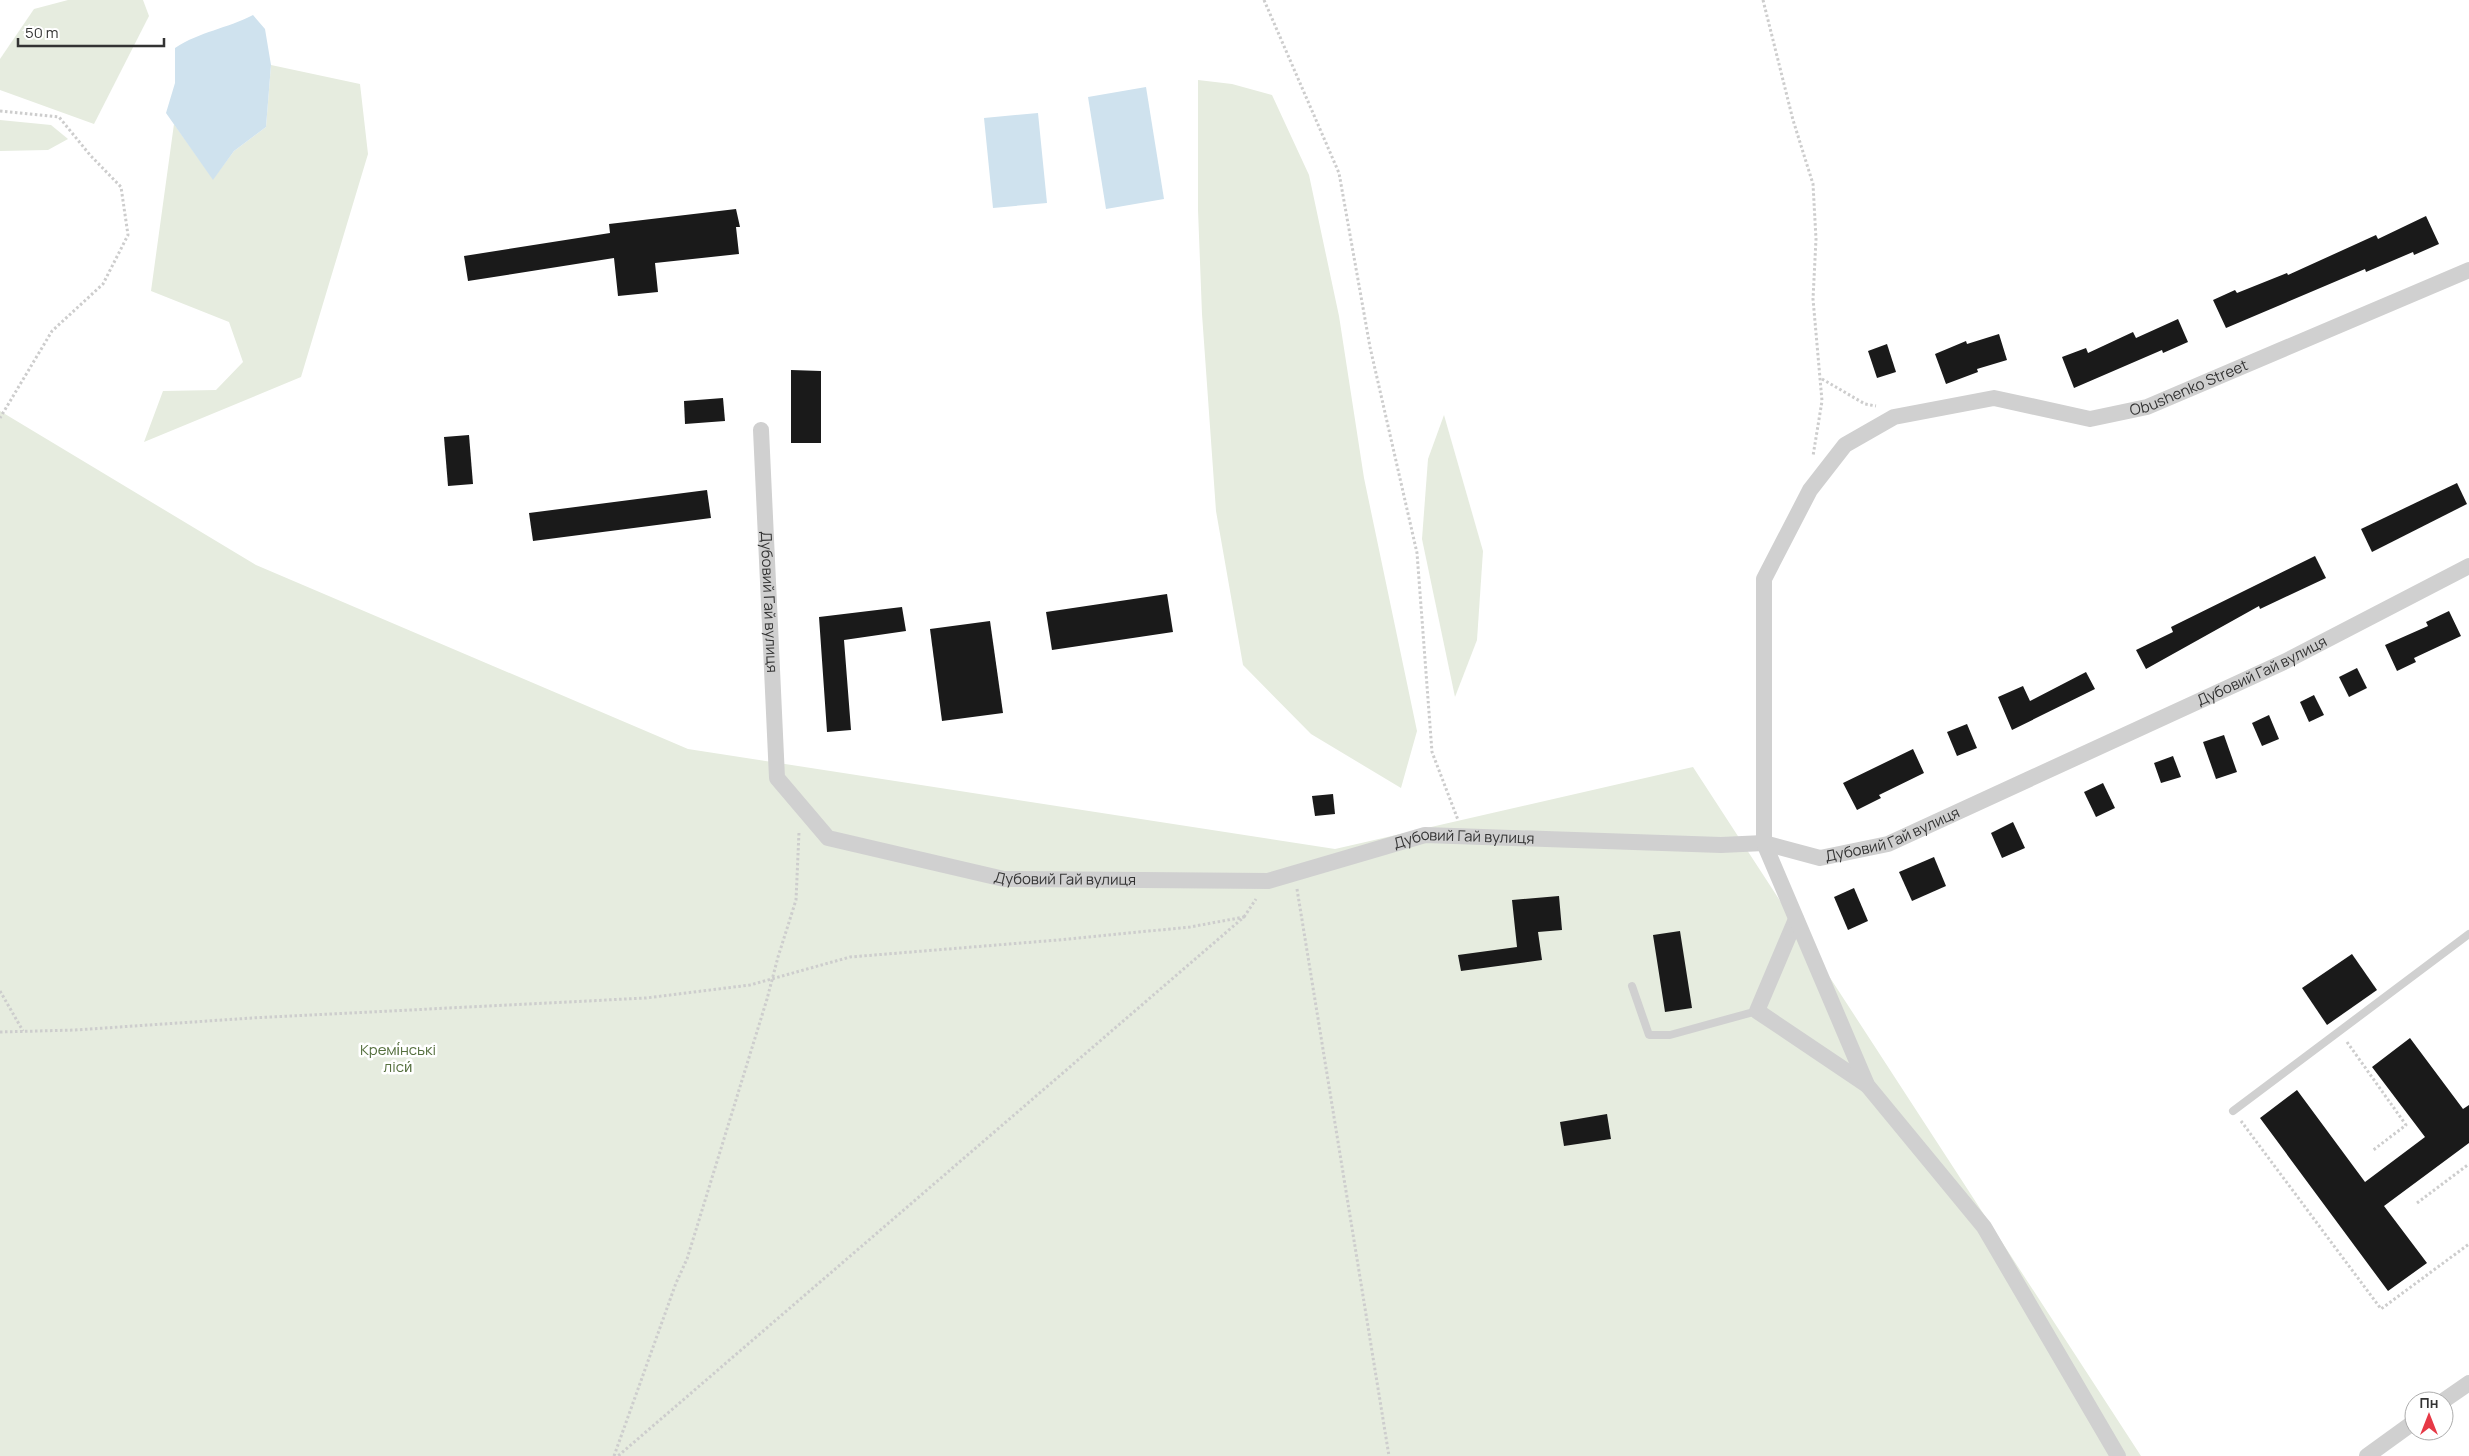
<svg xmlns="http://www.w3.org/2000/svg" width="2469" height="1456" font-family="Manrope,sans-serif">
  <rect width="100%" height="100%" fill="#fff"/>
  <g fill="#e6ecdf">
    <path d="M68,0H143L149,16L94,124L0,90V59L34,9Z"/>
    <path d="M271,65L360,84L368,154L301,377L144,442L163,391L216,390L243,362L229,322L151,291L174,124L213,179L234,151L266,127Z"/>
    <path d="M1198,80L1232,84L1272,95L1309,175L1339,316L1364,478L1417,731L1401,788L1311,734L1243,665L1216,511L1202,314L1198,210Z"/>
    <path d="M0,120L51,125L68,139L48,150L0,151Z"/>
    <path d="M0,411L256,565L688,749L1335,849L1693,767L2141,1456H0Z"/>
    <path d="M1444,415L1483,551L1477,640L1455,697L1422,539L1428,459Z"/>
  </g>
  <g fill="#cfe2ee">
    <path d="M253,15L265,29L271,65L266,127L234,151L213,180L166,113L175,83V48C201,31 226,29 253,15Z"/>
    <path d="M1146,87L1164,199L1106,209L1088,97Z"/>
    <path d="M1038,113L1047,203L993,208L984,118Z"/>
  </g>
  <g fill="#1a1a1a">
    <path d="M736,209L740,227H736L739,254L655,263L658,292L618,296L614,258L468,281L464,256L610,233L609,224Z"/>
    <path d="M2426,216L2439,244L2414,255L2413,252L2366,272L2365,269L2226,328L2213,300L2235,290L2237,293L2287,273L2288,275L2376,235L2378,239Z"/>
    <path d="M2178,319L2188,342L2163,353L2162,350L2074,388L2062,357L2086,348L2088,353L2133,332L2136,338Z"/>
    <path d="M1999,334L2007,360L1977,369L1978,372L1946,384L1935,354L1966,341L1967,344Z"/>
    <path d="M1887,344L1896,372L1877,378L1868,351Z"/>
    <path d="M791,370L821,371V443H791Z"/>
    <path d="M723,398L725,421L685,424L684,401Z"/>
    <path d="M469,435L473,484L448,486L444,437Z"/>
    <path d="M2457,483L2467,504L2372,552L2361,529Z"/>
    <path d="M707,490L711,518L533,541L529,513Z"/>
    <path d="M2315,556L2326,578L2260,609L2259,606L2146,669L2136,650L2173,632L2171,627Z"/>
    <path d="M1167,594L1173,632L1052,650L1046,612Z"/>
    <path d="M902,607L906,631L844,640L851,730L827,732L819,617Z"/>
    <path d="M2449,611L2461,636L2414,658L2416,662L2397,671L2385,645L2428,626L2426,622Z"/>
    <path d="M990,621L1003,713L942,721L930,629Z"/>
    <path d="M2357,668L2367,688L2349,697L2339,677Z"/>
    <path d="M2086,672L2095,689L2012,730L1998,697L2023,686L2030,701Z"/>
    <path d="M2314,695L2324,715L2309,722L2300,702Z"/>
    <path d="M2269,715L2279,739L2262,746L2252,723Z"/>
    <path d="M1967,724L1977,748L1957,756L1947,732Z"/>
    <path d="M2224,735L2237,772L2216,779L2203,742Z"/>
    <path d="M1913,749L1924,773L1879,795L1881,798L1857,810L1843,783Z"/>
    <path d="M2173,756L2181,777L2161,783L2154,763Z"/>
    <path d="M2103,783L2115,808L2096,817L2084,792Z"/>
    <path d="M1333,794L1335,814L1315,816L1312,796Z"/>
    <path d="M2013,822L2025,848L2002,858L1991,833Z"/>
    <path d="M1934,857L1946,886L1912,901L1899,872Z"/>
    <path d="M1854,888L1868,921L1848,930L1834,897Z"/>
    <path d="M1559,896L1562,930L1538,932L1542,960L1461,971L1458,955L1517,947L1512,900Z"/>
    <path d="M1680,931L1692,1008L1665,1012L1653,935Z"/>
    <path d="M2352,954L2377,990L2327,1025L2302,988Z"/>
    <path d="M2410,1038L2463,1109L2469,1105V1143L2384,1206L2427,1263L2388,1291L2260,1118L2297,1090L2365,1182L2425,1137L2372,1067Z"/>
    <path d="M1607,1114L1611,1139L1564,1146L1560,1122Z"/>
  </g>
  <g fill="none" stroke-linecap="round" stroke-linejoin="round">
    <g stroke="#cdcdcd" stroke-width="3" stroke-dasharray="2.5 2.5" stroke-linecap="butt">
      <path d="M1264,0L1339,173L1370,347L1417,553L1432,752L1458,820"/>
      <path d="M1763,0L1793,120L1813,184L1816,239L1813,299L1822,401L1813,456"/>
      <path d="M0,111L59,117L90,155L121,187L128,235L103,284L52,331L0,418"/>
      <path d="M1822,379L1865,404L1876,406"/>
      <path d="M1297,889L1389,1456"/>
      <path d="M1244,917L1256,899"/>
      <path d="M0,991L23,1031"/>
      <path d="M0,1032L75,1030L252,1018L646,998L750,985L850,957L1058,940L1190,927L1244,917L618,1456"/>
      <path d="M2347,1042L2406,1125L2372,1151"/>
      <path d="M2241,1121L2381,1309L2469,1244"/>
      <path d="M2417,1203L2469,1164"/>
      <path d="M614,1456L676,1283L687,1259L767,999L778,957L796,900L799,832"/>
    </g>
    <g stroke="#d0d0d0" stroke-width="8">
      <path d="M1632,986L1649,1035H1670L1757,1011"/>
      <path d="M2233,1111L2469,934"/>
    </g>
    <g stroke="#d0d0d0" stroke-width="16">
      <path id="s1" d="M761,430L777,778L828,838L1004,879L1268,881L1425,835L1721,845L1764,843L1820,858L1888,844L2286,661L2469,566"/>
      <path d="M1796,919L1757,1011L1867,1085"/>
      <path d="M2443,1401L2469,1383"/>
      <path id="s2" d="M2118,1456L1984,1227L1867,1085L1764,843V579L1810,490L1845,445L1894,417L1994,398L2090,419L2147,407L2469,270"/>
      <path d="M2367,1456L2414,1422"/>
    </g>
  </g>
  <g text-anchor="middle" stroke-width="5" stroke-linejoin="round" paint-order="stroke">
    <g font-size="15" fill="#333" stroke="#fff">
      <text dy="5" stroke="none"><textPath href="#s2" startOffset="1494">Obushenko Street</textPath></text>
      <text dy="5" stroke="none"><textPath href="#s1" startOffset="172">Дубовий Гай вулиця</textPath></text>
      <text dy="5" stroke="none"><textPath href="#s1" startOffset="1914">Дубовий Гай вулиця</textPath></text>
      <text dy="5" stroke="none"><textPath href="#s1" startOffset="1509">Дубовий Гай вулиця</textPath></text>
      <text dy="5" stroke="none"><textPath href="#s1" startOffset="1074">Дубовий Гай вулиця</textPath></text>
      <text dy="5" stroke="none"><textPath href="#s1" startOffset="669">Дубовий Гай вулиця</textPath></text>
    </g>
    <g font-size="15" fill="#56703f" stroke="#fff">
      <text x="398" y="1055">Кремі́нські<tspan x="398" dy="17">ліси́</tspan></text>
    </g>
  </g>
  <g transform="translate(2429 1416)"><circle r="24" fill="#ffffff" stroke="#adadad"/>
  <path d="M0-4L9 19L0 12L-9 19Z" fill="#e63946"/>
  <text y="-8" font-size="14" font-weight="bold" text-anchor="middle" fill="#333333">Пн</text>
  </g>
  <path d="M18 38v8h146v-8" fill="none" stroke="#333333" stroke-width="2.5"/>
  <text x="25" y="38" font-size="15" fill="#333333" stroke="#ffffff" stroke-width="4" paint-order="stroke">50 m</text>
</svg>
